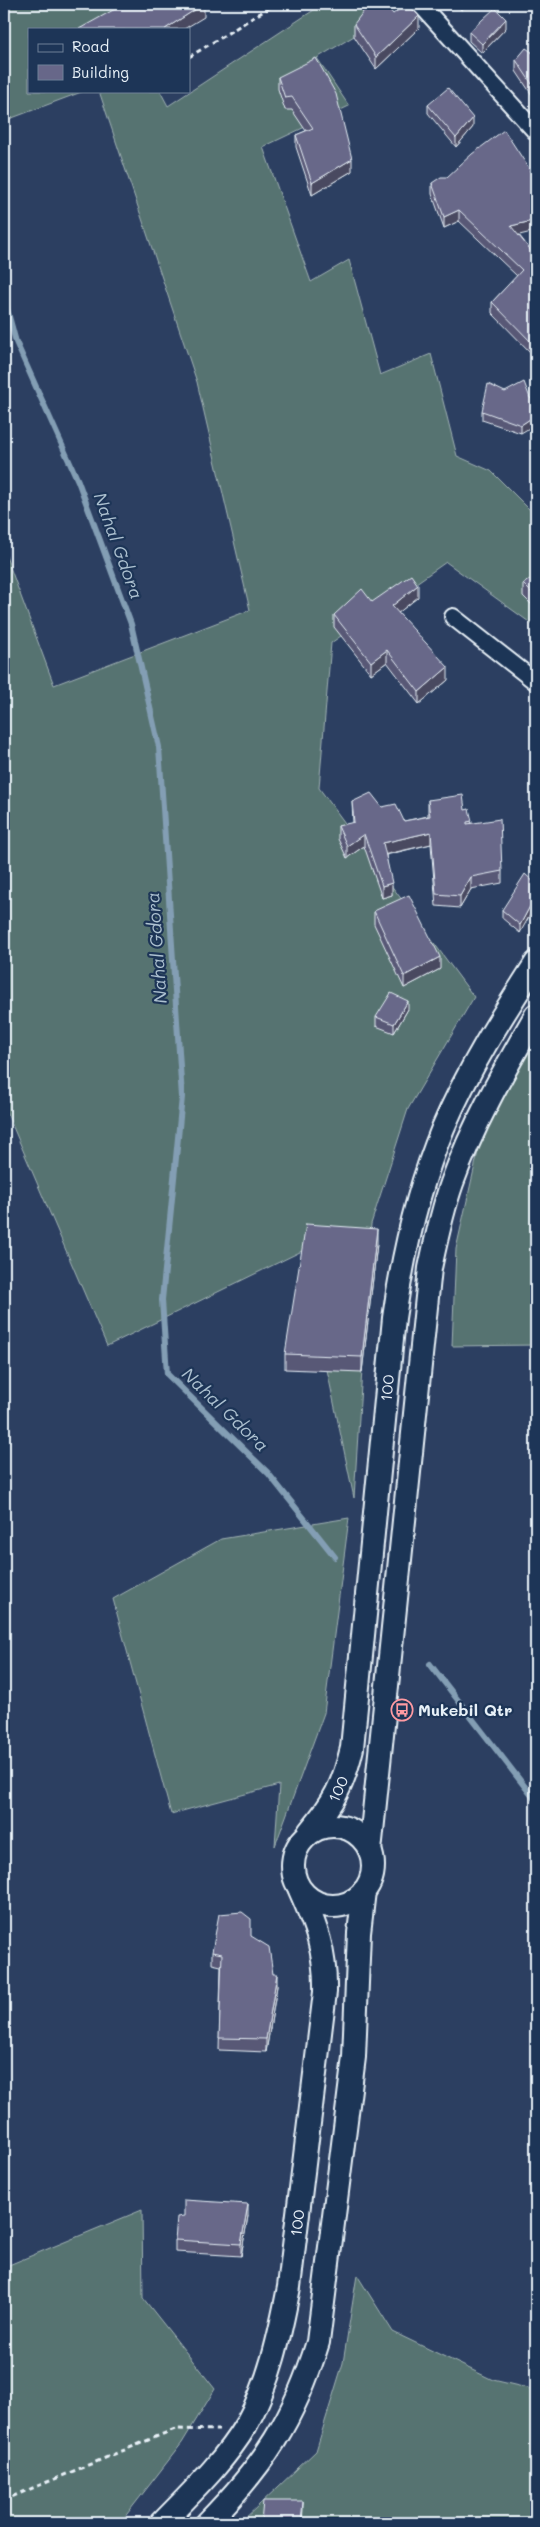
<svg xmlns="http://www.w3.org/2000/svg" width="540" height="2527" font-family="Mali,sans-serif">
  <rect width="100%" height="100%" fill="#2c3f61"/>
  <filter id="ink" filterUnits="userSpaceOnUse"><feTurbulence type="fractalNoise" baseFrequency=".02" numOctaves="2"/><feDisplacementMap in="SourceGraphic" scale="10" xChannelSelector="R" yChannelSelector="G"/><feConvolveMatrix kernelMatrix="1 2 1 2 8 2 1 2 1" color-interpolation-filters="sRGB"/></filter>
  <g filter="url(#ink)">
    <g fill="#577371" stroke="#a0b2b4">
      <path d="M4,4H111L125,29H29V91H84L4,121Z"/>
      <path d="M323,4H357L371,26L317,58L349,106L263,147L311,282L349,260L380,375L431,354L457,456L491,471L536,516V627L446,562L331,643L319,788L474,997L408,1109L371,1224L354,1498L302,1251L107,1346L4,1106V551L54,685L250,610L197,382L99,91H160L168,106Z"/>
      <path d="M536,1015V1345L452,1346L456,1249L482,1134Z"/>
      <path d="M349,1518L324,1713L275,1846L279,1785L171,1814L113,1599L221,1539Z"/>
      <path d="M142,2210L143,2298L215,2389L182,2443L120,2523H4V2267Z"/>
      <path d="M357,2275L393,2332L493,2380L536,2390V2523H240L316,2451L343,2363Z"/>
    </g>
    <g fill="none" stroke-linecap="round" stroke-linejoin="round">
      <g stroke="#839eb4" stroke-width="6">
        <path d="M4,298L16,342L78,481L131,624L159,747L182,1097L162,1300L167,1374L268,1473L335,1557"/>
        <path d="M430,1664L536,1801"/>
      </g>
      <g stroke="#e8f1f8" stroke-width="20">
        <g id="street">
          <path d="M420,4L536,132"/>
          <path d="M453,617L536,682"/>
        </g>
      </g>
      <g stroke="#e8f1f8" stroke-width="26">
        <g id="secondary">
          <circle cx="333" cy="1866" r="40"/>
          <path d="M309,1832C334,1802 343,1786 352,1748L394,1318C403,1254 418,1188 443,1128C468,1069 502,1016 536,963"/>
          <path d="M370,1851L430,1268C436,1240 442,1211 452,1183C473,1124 505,1069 536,1015"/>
          <path d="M162,2523C191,2493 224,2462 246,2425C270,2382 280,2334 289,2287L325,1992C326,1952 316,1926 300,1890"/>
          <path d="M207,2523C264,2465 294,2420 318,2342L354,2057L359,1933L364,1891"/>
        </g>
      </g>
      <g stroke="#e8f1f8" stroke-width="3" stroke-dasharray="5 4" stroke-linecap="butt">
        <path d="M189,57L275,4"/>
        <path d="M4,2500L175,2429L219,2430"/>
      </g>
      <use href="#street" stroke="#1d3557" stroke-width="16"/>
      <use href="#secondary" stroke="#1d3557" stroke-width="22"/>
    </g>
    <g fill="#595976" stroke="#e8f1f8">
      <path d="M456,4H470L461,10Z"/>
      <path d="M393,14L419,28L376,69L354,36V24Z"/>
      <path d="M506,28L482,53L469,41V32Z"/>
      <path d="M536,55V101L516,71V60Z"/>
      <path d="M278,77L352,171L312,195L296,147V135L306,131L292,110H285L278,89Z"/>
      <path d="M428,105L473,127L456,147L428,113Z"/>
      <path d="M432,183L519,235L536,257V358L492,313V302L517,276L459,221L444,228L432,194Z"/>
      <path d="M505,392L530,398L521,433L482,420V411Z"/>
      <path d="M536,575V609L523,596V584Z"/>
      <path d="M418,597L398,613L448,680L419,704L387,662L371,674L334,627V615L372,602Z"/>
      <path d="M428,800L465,810L472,823L502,871V883L471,889L460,908L436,906L431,844L386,855L392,895L382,898L364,846L347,858L338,839V826L353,823L352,802L382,807L404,821L428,816Z"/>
      <path d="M536,884L520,933L502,918V910Z"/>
      <path d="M374,911L440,969L404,988L374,924Z"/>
      <path d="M408,1009L394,1033L376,1026V1017Z"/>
      <path d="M377,1244L362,1372L285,1369V1354Z"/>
      <path d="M251,1936L273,1974L277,1986L266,2052L219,2050L221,1966L212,1964V1952Z"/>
      <path d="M248,2216L241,2256L175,2252V2240Z"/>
    </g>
    <g fill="#484860" stroke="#e8f1f8">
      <path d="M204,4V17L184,29H165Z"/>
      <path d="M461,4H470L461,10Z"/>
      <path d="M419,16V28L376,69V57Z"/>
      <path d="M506,19V28L482,53V44Z"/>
      <path d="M473,118V127L456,147V138Z"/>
      <path d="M352,159V171L312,195V183Z"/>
      <path d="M459,210V221L444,228V217Z"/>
      <path d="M536,220V231L511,237V226Z"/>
      <path d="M536,415V424L521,433V425Z"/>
      <path d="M418,585V597L392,618V606Z"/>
      <path d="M387,650V662L371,674V662Z"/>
      <path d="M448,667V680L419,704V692Z"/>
      <path d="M431,832V844L383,855V843Z"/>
      <path d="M364,834V846L347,858V846Z"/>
      <path d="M471,877V889L460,908V896Z"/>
      <path d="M392,883V895L382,898V886Z"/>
      <path d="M536,895V904L520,933V925Z"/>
      <path d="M440,957V969L404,988V976Z"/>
      <path d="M408,1001V1009L394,1033V1024Z"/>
      <path d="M377,1229V1244L362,1372V1357Z"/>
      <path d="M277,1974V1986L266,2052V2039Z"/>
      <path d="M248,2204V2216L241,2256V2244Z"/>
      <path d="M303,2501V2509L302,2523H301Z"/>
    </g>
    <g fill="#676789" stroke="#e8f1f8">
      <path d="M124,4H204L165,29H79Z"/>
      <path d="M369,4H385L393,14L407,4L419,16L376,57L354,24Z"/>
      <path d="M495,8L506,19L482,44L469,32Z"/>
      <path d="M526,48L536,55V90L516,60Z"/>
      <path d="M316,58L336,94L352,159L312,183L296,135L313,128L292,97L285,98L278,77Z"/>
      <path d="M448,88L473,118L456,138L428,105Z"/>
      <path d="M504,130L536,179V220L511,226L536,257V347L492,302L522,270L459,210L444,217L432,183L441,177H447L472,154Z"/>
      <path d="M524,382L530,398L536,400V415L521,425L482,411L488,384L505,392Z"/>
      <path d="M411,575L418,585L392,606L448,667L419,692L387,650L371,662L334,615L362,589L372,602Z"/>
      <path d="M536,575V597L523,584Z"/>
      <path d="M371,793L382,807L396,804L404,821L430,816L428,800L463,795L465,810L469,809L472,821L467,822V824L500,819L502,871L471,877L460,896L436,894L431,832L383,843L392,883L382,886L364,834L347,846L338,826L354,822L352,802Z"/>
      <path d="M525,874L536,884V895L520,925L502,910Z"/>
      <path d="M409,895L440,957L404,976L374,911Z"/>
      <path d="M391,993L408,1001L394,1024L376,1017Z"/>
      <path d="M306,1224L377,1229L362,1357L285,1354Z"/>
      <path d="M242,1912L251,1919V1936L269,1947L273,1974H277L266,2039L219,2038L222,1954L212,1952L219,1914Z"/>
      <path d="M184,2200L248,2204L241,2244L175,2240L177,2217L184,2216Z"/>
      <path d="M263,2501H303L301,2523H261Z"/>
    </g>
  </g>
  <defs>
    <g id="bus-ring" transform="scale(1.125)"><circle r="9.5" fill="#1d3557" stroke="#ff9aa2" stroke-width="1.5"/><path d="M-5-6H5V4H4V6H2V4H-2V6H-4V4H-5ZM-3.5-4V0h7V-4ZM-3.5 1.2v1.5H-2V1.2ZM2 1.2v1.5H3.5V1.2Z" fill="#ff9aa2"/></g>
  </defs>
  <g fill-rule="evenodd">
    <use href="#bus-ring" x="402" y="1710"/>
  </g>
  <g text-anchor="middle" stroke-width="4.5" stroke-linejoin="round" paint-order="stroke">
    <g font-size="16" fill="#e8f1f8" stroke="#1d3557">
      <text transform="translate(387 1388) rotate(-84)" y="6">100</text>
      <text transform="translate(338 1789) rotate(-66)" y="6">100</text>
      <text transform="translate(297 2223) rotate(-83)" y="6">100</text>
    </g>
    <g font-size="16" font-weight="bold" fill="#e8f1f8" stroke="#1d3557" text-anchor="start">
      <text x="418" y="1716">Mukebil Qtr</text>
    </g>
    <g font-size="18" font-style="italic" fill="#adc1d0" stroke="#1d3557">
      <text transform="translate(118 546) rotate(70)" y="6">Nahal Gdora</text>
      <text transform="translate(157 948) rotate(-94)" y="6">Nahal Gdora</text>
      <text transform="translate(225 1410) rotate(44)" y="6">Nahal Gdora</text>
    </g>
  </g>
  <rect width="540" height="2527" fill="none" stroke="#1d3557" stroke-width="20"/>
  <rect x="10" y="10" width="520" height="2507" fill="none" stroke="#e8f1f8" stroke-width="2" filter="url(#ink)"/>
  <rect x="28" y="28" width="162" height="65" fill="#1d3557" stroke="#6e8097"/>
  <rect x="38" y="44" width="25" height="8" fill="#1d3557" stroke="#6e8097"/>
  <text x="72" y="52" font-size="15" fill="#e8f1f8">Road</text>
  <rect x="38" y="65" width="25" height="15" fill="#676789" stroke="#6e8097"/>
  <text x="72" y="78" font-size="15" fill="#e8f1f8">Building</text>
</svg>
